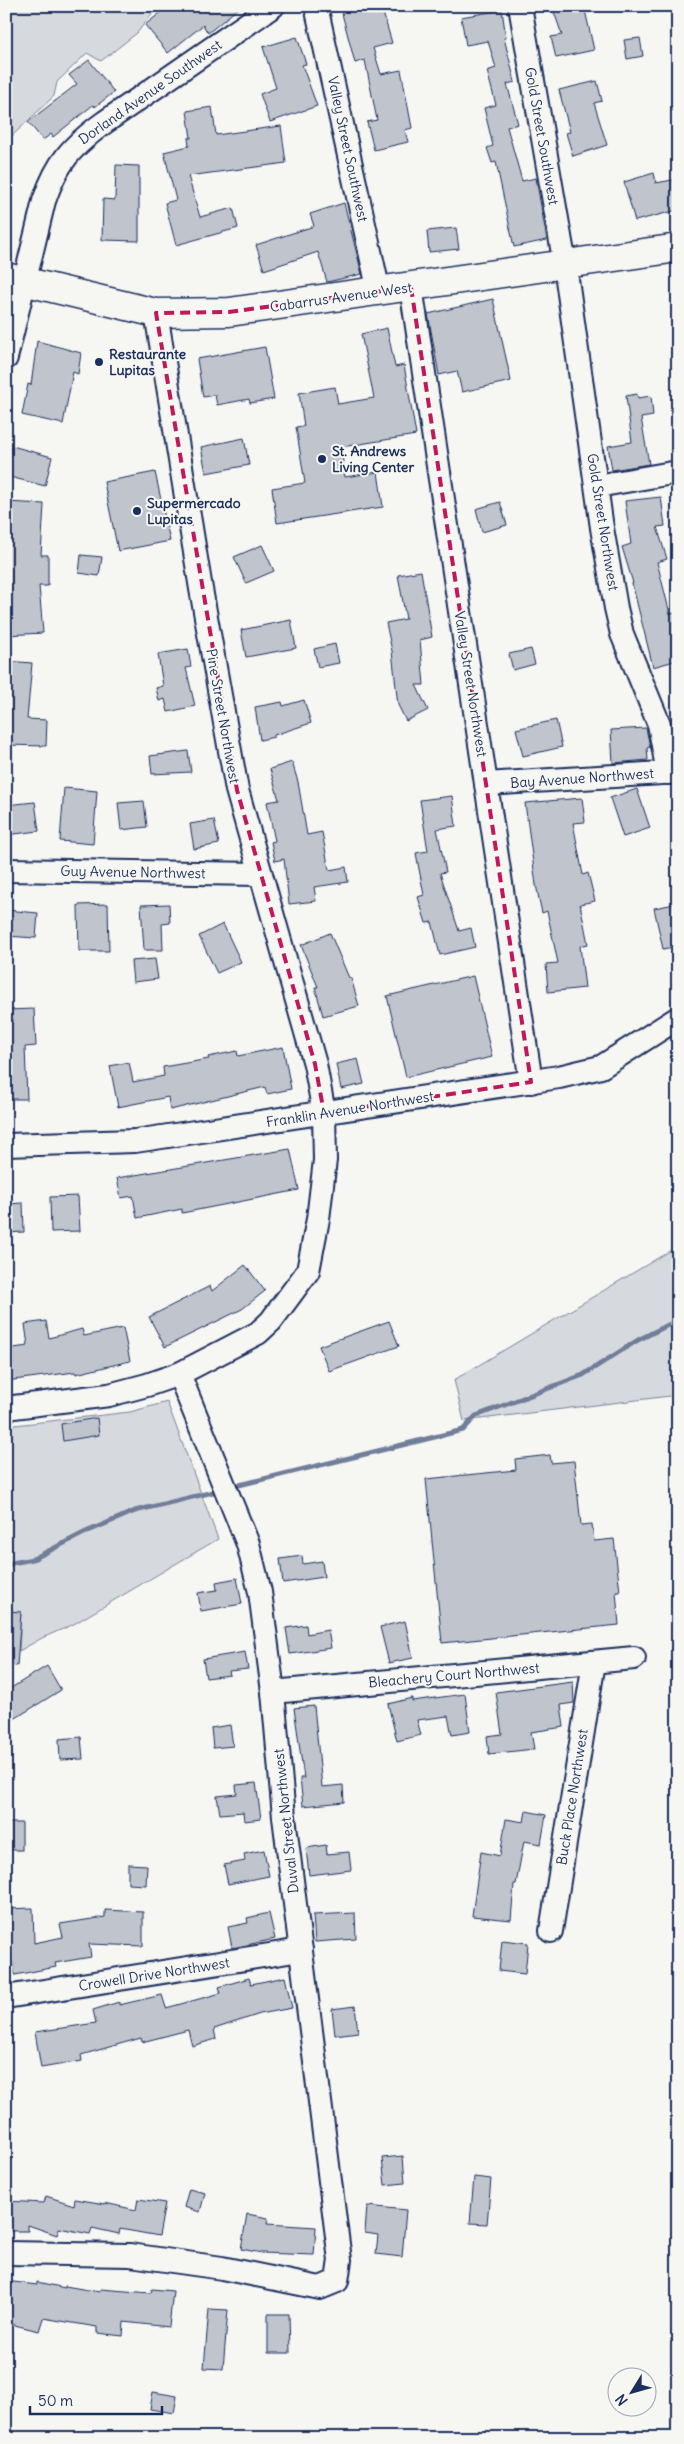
<svg xmlns="http://www.w3.org/2000/svg" width="684" height="2444" font-family="Delius,sans-serif">
  <rect width="100%" height="100%" fill="#f6f6f2"/>
  <filter id="ink" filterUnits="userSpaceOnUse"><feTurbulence type="fractalNoise" baseFrequency=".02" numOctaves="2"/><feDisplacementMap in="SourceGraphic" scale="10" xChannelSelector="R" yChannelSelector="G"/><feConvolveMatrix kernelMatrix="1 2 1 2 8 2 1 2 1" color-interpolation-filters="sRGB"/></filter>
  <g filter="url(#ink)">
    <g fill="#d6d9dd" stroke="#78849e">
      <path d="M6,6H158L137,33L101,61L87,53L57,82L54,96L12,136H6Z"/>
      <path d="M678,1246V1395L464,1421L454,1380Z"/>
      <path d="M167,1402L218,1539L72,1625L42,1638L19,1651L21,1613L12,1612L9,1580L6,1577V1426L130,1412Z"/>
    </g>
    <g fill="none" stroke-linecap="round" stroke-linejoin="round">
      <g stroke="#717e99" stroke-width="5">
        <path d="M231,1487L463,1430L476,1416L583,1375L638,1340L678,1320"/>
        <path d="M6,1567L12,1563L33,1559L86,1532L135,1511L221,1490"/>
      </g>
    </g>
    <g fill="#c0c4cd" stroke="#1b2f5e">
      <path d="M169,6H241L208,33L203,25L168,53L145,25Z"/>
      <path d="M340,6H381L392,43L373,48L381,74L401,70L412,128L405,130L408,142L374,150L367,122L377,120L365,60L355,63Z"/>
      <path d="M552,6H584L594,50L556,58L551,37L562,35Z"/>
      <path d="M502,10L506,38H504L515,82L507,84L518,124L507,127L522,181L536,178L547,240L514,247L496,162L492,163L487,148L493,146L484,108L496,105L487,71L496,68L488,41L466,45L461,17Z"/>
      <path d="M297,37L306,64L302,65L317,106L270,122L260,94L276,88L263,47Z"/>
      <path d="M640,38L643,56L627,59L624,40Z"/>
      <path d="M89,60L114,92L95,107L93,105L53,137L51,134L43,140L28,122L77,84L69,75Z"/>
      <path d="M597,81L602,101L594,103L607,145L573,156L566,133L570,132L559,90Z"/>
      <path d="M212,107L216,135L281,126L286,163L188,176L200,217L233,208L238,228L176,245L165,203L176,200L164,152L189,146L188,138H191L187,111Z"/>
      <path d="M116,165L139,166V241L102,240L103,199L115,200Z"/>
      <path d="M654,173L656,183L678,179V210L635,221L624,182Z"/>
      <path d="M344,203L362,274L327,282L318,252L264,270L256,245L314,226L310,214Z"/>
      <path d="M456,228L459,249L429,252L427,231Z"/>
      <path d="M493,299L511,381L462,392L457,371L439,375L428,314Z"/>
      <path d="M387,328L395,367L404,365L416,435L341,447L345,477L378,472L383,507L277,523L272,488L305,483L296,427L304,426L299,393L335,387L338,404L374,398L361,334Z"/>
      <path d="M37,341L81,353L78,374L73,372L63,424L22,415L28,384L31,385Z"/>
      <path d="M265,347L274,399L250,403L249,399L217,405L215,395L203,397L197,359Z"/>
      <path d="M637,394L638,398L651,396L653,416L641,418L649,464L612,470L608,446L632,442L626,396Z"/>
      <path d="M244,438L249,465L206,473L201,447Z"/>
      <path d="M12,446L52,457L45,486L6,476Z"/>
      <path d="M155,472L170,541L118,551L104,482Z"/>
      <path d="M661,497L665,526L657,527L667,559L657,562L670,614L678,612V660L653,667L632,583H633L622,547L631,544L625,501Z"/>
      <path d="M6,502L44,504L41,555H48V586H39L43,633L6,635Z"/>
      <path d="M500,502L507,525L482,532L476,509Z"/>
      <path d="M262,545L274,571L246,583L234,557Z"/>
      <path d="M81,555L102,557L99,576L79,573Z"/>
      <path d="M421,571L432,637L420,640L424,685H416L428,710L406,721L398,705L392,651L386,623L406,619L398,575Z"/>
      <path d="M291,620L296,648L246,657L241,630Z"/>
      <path d="M335,644L339,663L318,667L314,649Z"/>
      <path d="M188,649L191,667L186,668L195,706L168,712L165,699L159,701L156,688L163,686L158,654Z"/>
      <path d="M531,649L535,664L513,670L509,654Z"/>
      <path d="M6,661L32,663L27,719L47,720L46,746L6,745Z"/>
      <path d="M304,700L311,723L274,735V737L260,740L255,707L282,702L283,706Z"/>
      <path d="M556,720L562,747L523,756L516,729Z"/>
      <path d="M646,728L650,747L647,748L648,760L613,763L611,730Z"/>
      <path d="M188,751L191,772L152,774L150,756Z"/>
      <path d="M292,762L298,782L307,835L322,832L329,870L346,867L348,882L314,887L316,901L289,904L284,859L275,861L271,842L275,841L267,802L279,800L270,769Z"/>
      <path d="M64,788L97,791L93,844L60,841Z"/>
      <path d="M637,789L650,828L623,837L610,798Z"/>
      <path d="M452,796L456,826L437,829L446,872L440,873L459,931L471,928L475,947L440,955L432,922L426,923L418,897L424,895L416,853L428,851L420,800Z"/>
      <path d="M582,798L585,822L573,823L583,875L588,873L595,901L580,904L588,944L580,946L585,988L548,992L546,964L558,963L547,911L542,913L536,885L525,803Z"/>
      <path d="M144,801L147,827L121,830L118,803Z"/>
      <path d="M35,802L39,831L6,835V805Z"/>
      <path d="M214,820L219,844L194,849L190,824Z"/>
      <path d="M108,904L109,951H79L78,905Z"/>
      <path d="M169,904L170,923L162,924L163,950H144L141,905Z"/>
      <path d="M675,904L678,913V946L663,949L654,908Z"/>
      <path d="M6,910L38,913L36,938L6,936Z"/>
      <path d="M223,924L241,962L217,973L199,936Z"/>
      <path d="M330,933L349,978H351L359,1006L323,1016L315,987H318L301,945Z"/>
      <path d="M155,959L158,979L133,982L131,961Z"/>
      <path d="M473,976L492,1057L406,1077L387,996Z"/>
      <path d="M34,1009L36,1046L25,1047L27,1099H6V1010Z"/>
      <path d="M283,1047L291,1089L267,1094L265,1087L170,1110L168,1097L118,1107L110,1066L129,1062L133,1082L164,1076L163,1067L209,1059L208,1057L237,1051L238,1056Z"/>
      <path d="M358,1059L364,1084L341,1089L336,1064Z"/>
      <path d="M290,1149L299,1190L182,1213V1209L137,1218L133,1196L121,1198L117,1178Z"/>
      <path d="M78,1196L80,1231L51,1232L50,1197Z"/>
      <path d="M23,1203L24,1232L6,1233V1204Z"/>
      <path d="M245,1265L265,1291L242,1309L165,1347L149,1317L210,1286L212,1291Z"/>
      <path d="M46,1321L49,1338L82,1329L84,1336L123,1328L130,1361L76,1374L75,1372L6,1381V1349L28,1346L25,1324Z"/>
      <path d="M389,1321L399,1346L329,1371L319,1346Z"/>
      <path d="M97,1418L99,1435L63,1441L61,1424Z"/>
      <path d="M550,1455L551,1463L574,1461L581,1525L592,1524L594,1541L614,1539L620,1592H616L619,1625L442,1643L426,1479L516,1470L515,1459Z"/>
      <path d="M302,1556L303,1564L322,1561L324,1577L283,1583L280,1559Z"/>
      <path d="M237,1578L242,1604L201,1611L198,1593L217,1590L216,1582Z"/>
      <path d="M6,1611L21,1612L17,1666L6,1665Z"/>
      <path d="M405,1621L413,1658L389,1663L380,1627Z"/>
      <path d="M306,1625L307,1634L328,1630L331,1648L290,1654L286,1628Z"/>
      <path d="M245,1652L248,1669L229,1671L230,1675L206,1678L203,1659Z"/>
      <path d="M47,1666L61,1690L6,1724V1691Z"/>
      <path d="M573,1682L574,1703L561,1705L564,1727L531,1732L534,1749L489,1754L487,1736L502,1734L496,1692Z"/>
      <path d="M465,1694L470,1732L452,1735L448,1716L417,1720L421,1735L397,1741L388,1704L412,1698V1701Z"/>
      <path d="M314,1706L322,1787L343,1785L344,1802L303,1806L300,1778H304L294,1708Z"/>
      <path d="M230,1725L233,1746L213,1748L211,1728Z"/>
      <path d="M81,1737L83,1759L60,1760L59,1739Z"/>
      <path d="M256,1783L261,1819L244,1821L243,1812L220,1814L217,1796L237,1794L236,1785Z"/>
      <path d="M526,1811L546,1815L541,1844L524,1841L516,1884H514L511,1920L472,1916L481,1852L500,1856L506,1819L524,1822Z"/>
      <rect x="6" y="1823" width="16" height="27"/>
      <path d="M326,1845L327,1854L349,1852L351,1870L309,1875L306,1848Z"/>
      <path d="M264,1850L269,1876L228,1884L224,1865L245,1861L244,1854Z"/>
      <path d="M128,1864L147,1865L146,1885L128,1884Z"/>
      <path d="M33,1908L34,1943L63,1937L60,1924L105,1917V1910L143,1912V1946L89,1944L91,1957L55,1963L56,1967L15,1975L6,1931V1909Z"/>
      <path d="M269,1913L275,1939L232,1948L228,1927L248,1923L247,1918Z"/>
      <path d="M355,1913L356,1939L315,1942L313,1915Z"/>
      <path d="M502,1940L528,1943L525,1974L499,1971Z"/>
      <path d="M285,1977L292,2008L260,2014L214,2029L216,2039L192,2046L188,2030L142,2042L141,2038L81,2055L82,2061L41,2068L35,2032L96,2023L93,2010L119,2002V2005L162,1995L166,2008L221,1993L219,1987L249,1978L251,1984Z"/>
      <path d="M355,2006L358,2032L335,2035L332,2009Z"/>
      <path d="M403,2156L405,2183L385,2185L382,2158Z"/>
      <path d="M474,2177L491,2179L487,2224L470,2223Z"/>
      <path d="M189,2189L205,2193L200,2212L184,2207Z"/>
      <path d="M46,2196L74,2205L75,2199L105,2204V2203L136,2210L138,2199L165,2203L159,2236L120,2229L119,2234L92,2228L90,2234L59,2228L57,2235L28,2225V2231H6V2201L44,2203Z"/>
      <path d="M367,2206L406,2210L402,2257L376,2254L378,2235L365,2233Z"/>
      <path d="M247,2214L268,2218L267,2224L316,2227L314,2255L262,2253L241,2249Z"/>
      <path d="M6,2281L37,2285V2282L65,2288V2286L100,2292V2289L151,2293L152,2289L173,2291L169,2327L124,2322L123,2336L97,2333V2327L43,2318L39,2331L6,2323Z"/>
      <path d="M209,2309L228,2310L223,2369L204,2368Z"/>
      <path d="M268,2314H289L290,2353H268Z"/>
      <path d="M153,2392L177,2396L174,2413L150,2409Z"/>
    </g>
    <g fill="none" stroke-linecap="round" stroke-linejoin="round">
      <g stroke="#1b2f5e" stroke-width="26">
        <g id="minor">
          <path d="M316,6L379,292"/>
          <path d="M520,6L565,265L602,528L616,608L622,634L659,724L668,773"/>
          <path d="M411,287L531,1082"/>
          <path d="M6,358L44,201C57,162 72,146 105,122L273,6"/>
          <path d="M597,486L678,472"/>
          <path d="M486,784L678,772"/>
          <path d="M6,870L260,874"/>
          <path d="M6,1145L135,1141L559,1077L601,1067L678,1018"/>
          <path d="M6,1408L109,1395L147,1385L179,1374L258,1333L271,1321L308,1271L318,1219L325,1160L324,1113L315,1064L237,790L201,589L156,313"/>
          <path d="M273,1692L634,1658"/>
          <path d="M551,1931L594,1662"/>
          <path d="M6,1997L301,1950"/>
          <path d="M6,2253L130,2255L222,2268L320,2288L337,2281L340,2260L284,1817L273,1692L260,1592L248,1544L179,1374"/>
        </g>
      </g>
      <g stroke="#1b2f5e" stroke-width="31">
        <path id="major" d="M6,277L156,313L229,312L678,248"/>
      </g>
      <use href="#minor" stroke="#f6f6f2" stroke-width="22"/>
      <use href="#major" stroke="#f6f6f2" stroke-width="28"/>
    </g>
  </g>
  <path fill="none" stroke="#c2185b" stroke-width="4" stroke-dasharray="10 6" stroke-linejoin="round" d="M411,287L531,1082L324,1113L315,1064L237,790L156,313L229,312Z"/>
  <g fill="#1b2f5e" stroke="#f6f6f2" stroke-width="2">
    <circle cx="99" cy="362" r="5"/>
    <circle cx="322" cy="459" r="5"/>
    <circle cx="137" cy="511" r="5"/>
  </g>
  <g text-anchor="middle" stroke-width="4" stroke-linejoin="round" paint-order="stroke">
    <g font-size="14" fill="#1b2f5e" stroke="#f6f6f2">
      <text transform="translate(150 92) rotate(-35)" y="5">Dorland Avenue Southwest</text>
      <text transform="translate(542 136) rotate(80)" y="5">Gold Street Southwest</text>
      <text transform="translate(348 149) rotate(78)" y="5">Valley Street Southwest</text>
      <text transform="translate(341 297) rotate(-8)" y="5">Cabarrus Avenue West</text>
      <text transform="translate(603 522) rotate(81)" y="5">Gold Street Northwest</text>
      <text transform="translate(471 684) rotate(81)" y="5">Valley Street Northwest</text>
      <text transform="translate(223 716) rotate(80)" y="5">Pine Street Northwest</text>
      <text transform="translate(582 778) rotate(-4)" y="5">Bay Avenue Northwest</text>
      <text transform="translate(133 872) rotate(1)" y="5">Guy Avenue Northwest</text>
      <text transform="translate(350 1109) rotate(-9)" y="5">Franklin Avenue Northwest</text>
      <text transform="translate(454 1675) rotate(-5)" y="5">Bleachery Court Northwest</text>
      <text transform="translate(572 1797) rotate(-81)" y="5">Buck Place Northwest</text>
      <text transform="translate(286 1821) rotate(-96)" y="5">Duval Street Northwest</text>
      <text transform="translate(154 1974) rotate(-9)" y="5">Crowell Drive Northwest</text>
    </g>
    <g font-size="14" font-weight="bold" fill="#1b2f5e" stroke="#f6f6f2" text-anchor="start">
      <text x="109" y="359">Restaurante<tspan x="109" dy="16">Lupitas</tspan></text>
      <text x="332" y="456">St. Andrews<tspan x="332" dy="16">Living Center</tspan></text>
      <text x="147" y="508">Supermercado<tspan x="147" dy="16">Lupitas</tspan></text>
    </g>
  </g>
  <rect width="684" height="2444" fill="none" stroke="#f6f6f2" stroke-width="25"/>
  <rect x="12" y="12" width="659" height="2419" fill="none" stroke="#1b2f5e" stroke-width="2" filter="url(#ink)"/>
  <g transform="translate(632 2392) rotate(233)"><circle r="24" fill="#f6f6f2" stroke="#9ea6b7"/>
  <path d="M0-4L9 19L0 12L-9 19Z" fill="#1b2f5e"/>
  <text y="-8" font-size="14" font-weight="bold" text-anchor="middle" fill="#1b2f5e">N</text>
  </g>
  <path d="M30 2406v8h132v-8" fill="none" stroke="#1b2f5e" stroke-width="2.5"/>
  <text x="38" y="2406" font-size="15" fill="#1b2f5e" stroke="#f6f6f2" stroke-width="4" paint-order="stroke">50 m</text>
</svg>
